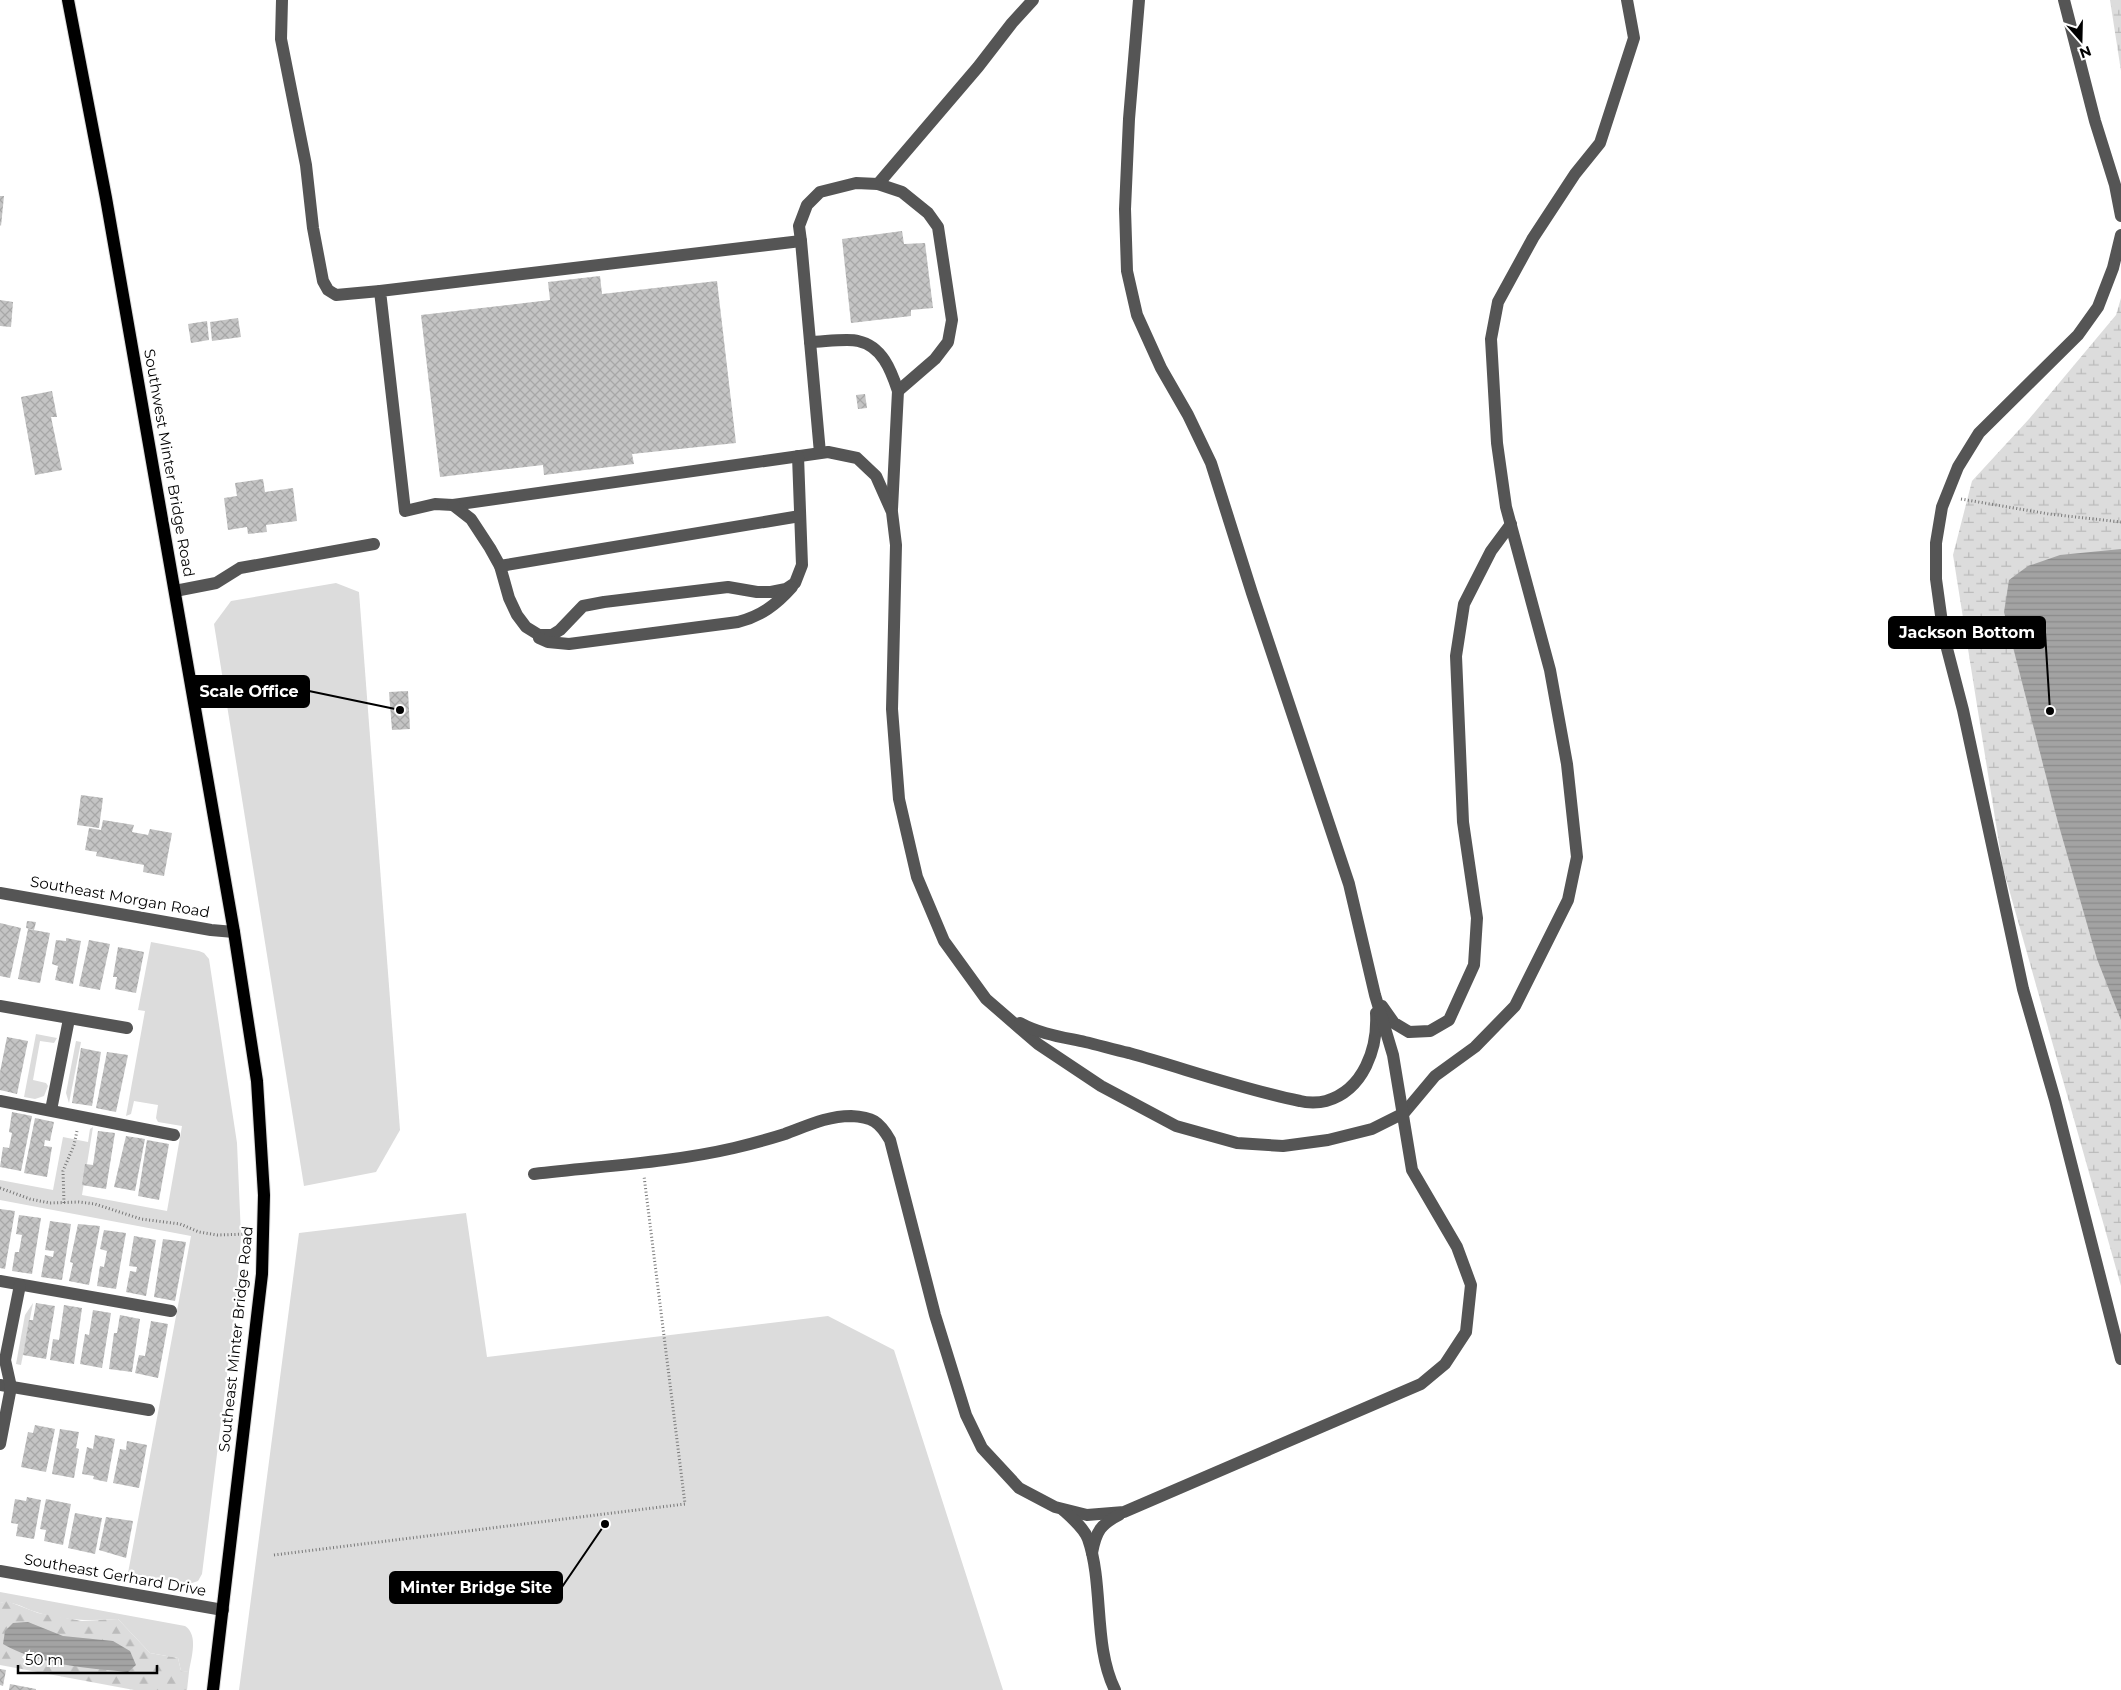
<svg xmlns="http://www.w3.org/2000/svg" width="2121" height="1690" font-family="Montserrat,sans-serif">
  <defs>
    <pattern id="forest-firs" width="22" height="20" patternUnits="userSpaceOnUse" patternTransform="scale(1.25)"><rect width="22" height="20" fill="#dcdcdc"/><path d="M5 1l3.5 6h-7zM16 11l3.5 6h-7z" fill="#bbb"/></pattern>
    <pattern id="wetland-marsh" width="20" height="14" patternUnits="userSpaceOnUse" patternTransform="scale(1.25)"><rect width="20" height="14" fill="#dcdcdc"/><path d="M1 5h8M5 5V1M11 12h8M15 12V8" fill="none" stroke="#bbb"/></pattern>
    <pattern id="water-rules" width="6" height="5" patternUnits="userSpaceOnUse" patternTransform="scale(1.25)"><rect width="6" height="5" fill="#a3a3a3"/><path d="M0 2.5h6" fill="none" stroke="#8b8b8b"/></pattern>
    <pattern id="building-cross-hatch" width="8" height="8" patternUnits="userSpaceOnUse" patternTransform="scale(1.25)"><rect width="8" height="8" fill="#c4c4c4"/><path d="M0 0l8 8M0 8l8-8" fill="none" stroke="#a7a7a7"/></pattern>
  </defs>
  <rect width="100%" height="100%" fill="#fff"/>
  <g fill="#dcdcdc">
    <path d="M336,583L359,592L400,1130L376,1172L304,1186L214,624L231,601Z"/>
    <path d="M151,942L199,951L204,953L209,959L237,1143L241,1236L236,1302L202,1574L198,1581L189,1584L128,1573L191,1236L0,1200V1180L53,1190L63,1137L88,1142L90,1129L93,1127L82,1195L167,1211L182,1126L158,1122L156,1118L158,1105L134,1101L131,1114L126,1116L145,1011L138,1010Z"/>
    <path d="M36,1034L57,1038L54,1043L40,1041L33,1080L46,1083L48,1086L44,1096L35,1099L24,1097Z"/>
    <path d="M76,1041L81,1042L69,1103L66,1093Z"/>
    <path d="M466,1213L487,1357L828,1316L894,1350L1003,1690H239L299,1233Z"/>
    <path d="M33,1303L21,1365L16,1364L25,1315Z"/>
    <path d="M0,1592L185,1626C199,1635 191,1658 189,1672L181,1671L178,1658L150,1653L118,1619C90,1621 60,1621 33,1611C22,1607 11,1600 0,1603Z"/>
  </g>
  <path fill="url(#forest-firs)" d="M7,1601L38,1613L82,1621L118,1619L150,1653L178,1658L181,1671L189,1672L187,1690H134L0,1665V1603Z"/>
  <g fill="url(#wetland-marsh)">
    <path d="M2110,0H2121V71Z"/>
    <path d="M2121,298V1286L2003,868L1953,555L1972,481L2029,419L2116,315Z"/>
  </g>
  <g fill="url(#water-rules)">
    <path d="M2121,549V1020L2097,959L2057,819L2004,612L2009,580L2028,566L2060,555Z"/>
    <path d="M28,1622L63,1636L113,1641L130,1651L136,1665L128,1672C87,1668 39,1665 3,1644L5,1631L13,1623Z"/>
  </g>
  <g fill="url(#building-cross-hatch)">
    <path d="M0,196H4L1,226L0,225Z"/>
    <path d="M902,231L904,244L925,243L933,308L911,310V316L851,323L842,239Z"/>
    <path d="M600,276L602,294L717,281L736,443L632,454L634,464L544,475L543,465L440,477L421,315L550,300L548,282Z"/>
    <path d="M0,300L13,302L11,327L0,326Z"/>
    <path d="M238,318L241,337L212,341L210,322Z"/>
    <path d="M207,321L209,340L191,343L188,324Z"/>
    <path d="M52,391L57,417H51L62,470L35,475L21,397Z"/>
    <path d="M865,394L867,408L858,409L856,395Z"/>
    <path d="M263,479L265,492L293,488L297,521L266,525L267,532L248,534L247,527L228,530L224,498L237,496L235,483Z"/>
    <path d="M408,691L410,729L392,730L389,692Z"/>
    <path d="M81,795L103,798L99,828L77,825Z"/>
    <path d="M103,820L134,825L132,832L148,835L150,829L172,833L164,876L143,872L144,865L96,856L97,852L85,850L89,828L101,830Z"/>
    <path d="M27,921L36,922L34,930L26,928Z"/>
    <path d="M0,923L21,928L10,978L0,976Z"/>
    <path d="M28,929L50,933L40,983L18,979Z"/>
    <path d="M66,938L81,941L73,984L55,980L58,966L52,964L56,940L66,941Z"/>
    <path d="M89,940L110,944L100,990L79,986Z"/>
    <path d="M118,947L144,952L136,993L115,989L117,977H113Z"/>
    <path d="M7,1037L28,1041L17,1094L0,1090V1072Z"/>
    <path d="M81,1048L101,1052L92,1106L72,1103Z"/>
    <path d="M107,1052L128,1055L116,1112L96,1108Z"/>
    <path d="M12,1112L32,1116L21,1171L0,1167L3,1147L9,1148L12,1133L9,1132Z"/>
    <path d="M35,1118L54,1122L50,1141L45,1140L44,1146L52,1147L47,1177L24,1173Z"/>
    <path d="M98,1131L115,1133L106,1189L82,1185L85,1164L93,1165Z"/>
    <path d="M126,1136L145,1139L135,1191L114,1187Z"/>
    <path d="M147,1140L169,1144L159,1200L138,1196Z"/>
    <path d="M0,1209L15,1211L5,1269L0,1268Z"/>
    <path d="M19,1215L41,1218L32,1274L12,1271L15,1252H19L22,1235L16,1234Z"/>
    <path d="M50,1221L71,1224L62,1280L41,1277L45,1255L53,1257L54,1251L45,1250Z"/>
    <path d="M78,1224L100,1226L89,1285L69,1281L73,1263L70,1262Z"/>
    <path d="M104,1230L126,1233L116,1289L97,1286L100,1266L104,1267L107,1251L100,1249Z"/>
    <path d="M134,1236L156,1240L146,1296L126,1292L130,1271L136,1272L137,1267L129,1266Z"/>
    <path d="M163,1239L186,1242L175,1301L154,1297Z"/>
    <path d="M36,1303L55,1306L46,1359L23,1355L29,1320H33Z"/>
    <path d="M64,1305L82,1308L74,1364L50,1360L53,1339L59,1340Z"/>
    <path d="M93,1310L111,1313L102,1368L80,1364L85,1334L89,1335Z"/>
    <path d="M120,1315L140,1319L132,1372L109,1369L114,1333H117Z"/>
    <path d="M151,1321L168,1324L158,1378L135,1373L139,1355L145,1356Z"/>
    <path d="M35,1425L55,1429L46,1472L21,1467L28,1432L33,1433Z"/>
    <path d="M60,1429L79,1432L76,1448L79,1449L74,1478L52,1474Z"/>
    <path d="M95,1435L115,1439L107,1482L93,1479L94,1476L82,1474L87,1447L93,1449Z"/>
    <path d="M127,1441L147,1445L139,1488L113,1483L120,1449L126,1450Z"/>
    <path d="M27,1497L41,1500L34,1539L16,1536L18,1524L11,1523L15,1499L26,1501Z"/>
    <path d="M46,1499L71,1504L63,1545L44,1541L46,1530L40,1529Z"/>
    <path d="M75,1513L102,1518L95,1554L68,1548Z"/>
    <path d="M106,1517L133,1521L126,1558L99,1550Z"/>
    <path d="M0,1669L6,1670L3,1686L0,1685Z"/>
    <path d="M10,1684L36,1689V1690H9Z"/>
  </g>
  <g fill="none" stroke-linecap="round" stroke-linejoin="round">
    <g stroke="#dbdbdb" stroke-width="14">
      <path id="major" d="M68,0L106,198L234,932L257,1081L264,1195L262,1274L213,1690"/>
    </g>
    <g stroke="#777" stroke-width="3" stroke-dasharray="1 2.5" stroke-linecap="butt">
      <path d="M1961,499L2049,514L2121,522"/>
      <path d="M0,1188L30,1199L50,1203L79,1202L95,1204L141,1219L180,1224L199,1232L217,1235L248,1234"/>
      <path d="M64,1203L63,1171L74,1145L77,1131"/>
      <path d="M274,1555L685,1504L644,1176"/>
    </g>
    <g stroke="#555" stroke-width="12">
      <path d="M282,0L281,39L306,165L313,228L323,281L328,290L336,295L380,291"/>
      <path d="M2064,0L2095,121L2115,185L2121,216"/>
      <path d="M878,184L978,67L1012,23L1033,0"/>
      <path d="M2121,235L2113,268L2098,307L2078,335L1979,433L1958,467L1942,507L1936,543V579L1944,637L1963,710L2023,989L2055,1100L2121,1359"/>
      <path d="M801,241L799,226L807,205L820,192L856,183L878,184L902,192L928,213L938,227L952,320L948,342L935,359L898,391"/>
      <path d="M810,342C822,342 848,338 858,341C882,346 891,370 898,391L892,509"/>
      <path d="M820,453L801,241L380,291L405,511L435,504L453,505L828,452L857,458L876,476L892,512L896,545L892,709L899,799L917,877L944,941L986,999L1038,1044L1101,1086L1176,1126L1237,1143L1283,1146L1328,1140L1372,1129L1404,1113L1435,1076L1475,1047L1515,1006L1568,900L1577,857L1567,764L1550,670L1506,507L1497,443L1491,339L1498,302L1533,238L1575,174L1600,143L1634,38L1627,0"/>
      <path d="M453,505L471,519L490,548L500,566L509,598L517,615L526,627L539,635H552L560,630L583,606L604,602L728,587L757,592H771L786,589L795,583L802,565L798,456"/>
      <path d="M500,566L800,516"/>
      <path d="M175,591L216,583L240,568L374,544"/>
      <path d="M539,638L548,642L569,644L738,622C761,616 776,605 792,587"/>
      <path d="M0,893L211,930L234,932"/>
      <path d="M0,1006L127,1028"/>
      <path d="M1382,1006L1394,1023L1409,1032L1430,1031L1449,1020L1474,965L1477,918L1463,822L1456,656L1464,604L1491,551L1511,524"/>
      <path d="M1020,1023C1040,1034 1062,1037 1085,1042C1099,1045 1114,1050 1129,1053C1186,1069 1242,1089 1300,1101C1307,1103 1319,1103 1326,1101C1364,1090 1378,1048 1376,1013"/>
      <path d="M0,1101L174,1135"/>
      <path d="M51,1110L69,1019"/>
      <path d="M534,1174C601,1166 669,1163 734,1148C751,1144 769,1139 785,1134C807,1126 827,1116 851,1116C872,1117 879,1121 890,1140L935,1315L966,1415L982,1448L1019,1488L1055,1507L1087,1515L1124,1512L1421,1384L1445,1364L1466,1332L1471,1285L1457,1247L1412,1170L1393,1055L1375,995L1349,884L1252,593L1211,463L1188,415L1161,368L1137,315L1127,271L1125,209L1129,119L1139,0"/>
      <path d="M0,1281L171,1311"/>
      <path d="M0,1385L149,1410"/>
      <path d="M0,1444L11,1387L5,1360L20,1285"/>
      <path d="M1063,1510C1072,1518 1084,1528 1088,1539C1104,1585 1093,1646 1115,1690"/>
      <path d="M1092,1553C1096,1531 1101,1524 1119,1515"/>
      <path d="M0,1571L223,1610"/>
    </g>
    <use href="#major" stroke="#000" stroke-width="12"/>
  </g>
  <g text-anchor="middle" stroke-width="4.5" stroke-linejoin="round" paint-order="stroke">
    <g font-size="15" fill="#000" stroke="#fff">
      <text transform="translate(169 463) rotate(80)" y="5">Southwest Minter Bridge Road</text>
      <text transform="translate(120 897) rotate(10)" y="5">Southeast Morgan Road</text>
      <text transform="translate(236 1339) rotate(-84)" y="5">Southeast Minter Bridge Road</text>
      <text transform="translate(115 1575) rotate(10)" y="5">Southeast Gerhard Drive</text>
    </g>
  </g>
  <path fill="none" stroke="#000" stroke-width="2" d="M2050 711L2045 632M400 710L309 691M605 1524L562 1587"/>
  <g fill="#000" stroke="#fff" stroke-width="2">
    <circle cx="2050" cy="711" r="5"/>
    <circle cx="400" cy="710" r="5"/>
    <circle cx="605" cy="1524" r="5"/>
  </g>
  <g fill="#000" stroke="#000" stroke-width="2">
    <rect x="1889" y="617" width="156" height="31" rx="5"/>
    <rect x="190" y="676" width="119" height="31" rx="5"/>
    <rect x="390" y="1572" width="172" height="31" rx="5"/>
  </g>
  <g font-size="16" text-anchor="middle" font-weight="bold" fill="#fff">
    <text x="1967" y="638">Jackson Bottom</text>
    <text x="249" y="697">Scale Office</text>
    <text x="476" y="1593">Minter Bridge Site</text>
  </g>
  <g transform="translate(2081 40) rotate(160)" stroke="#ffffff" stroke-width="4" paint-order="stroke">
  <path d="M0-4L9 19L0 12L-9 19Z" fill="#000000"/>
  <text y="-8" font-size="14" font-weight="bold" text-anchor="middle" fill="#000000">N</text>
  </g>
  <path d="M18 1665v8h139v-8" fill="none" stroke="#000000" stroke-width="2.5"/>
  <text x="25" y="1665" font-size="15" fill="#000000" stroke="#ffffff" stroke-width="4" paint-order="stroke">50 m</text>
</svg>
